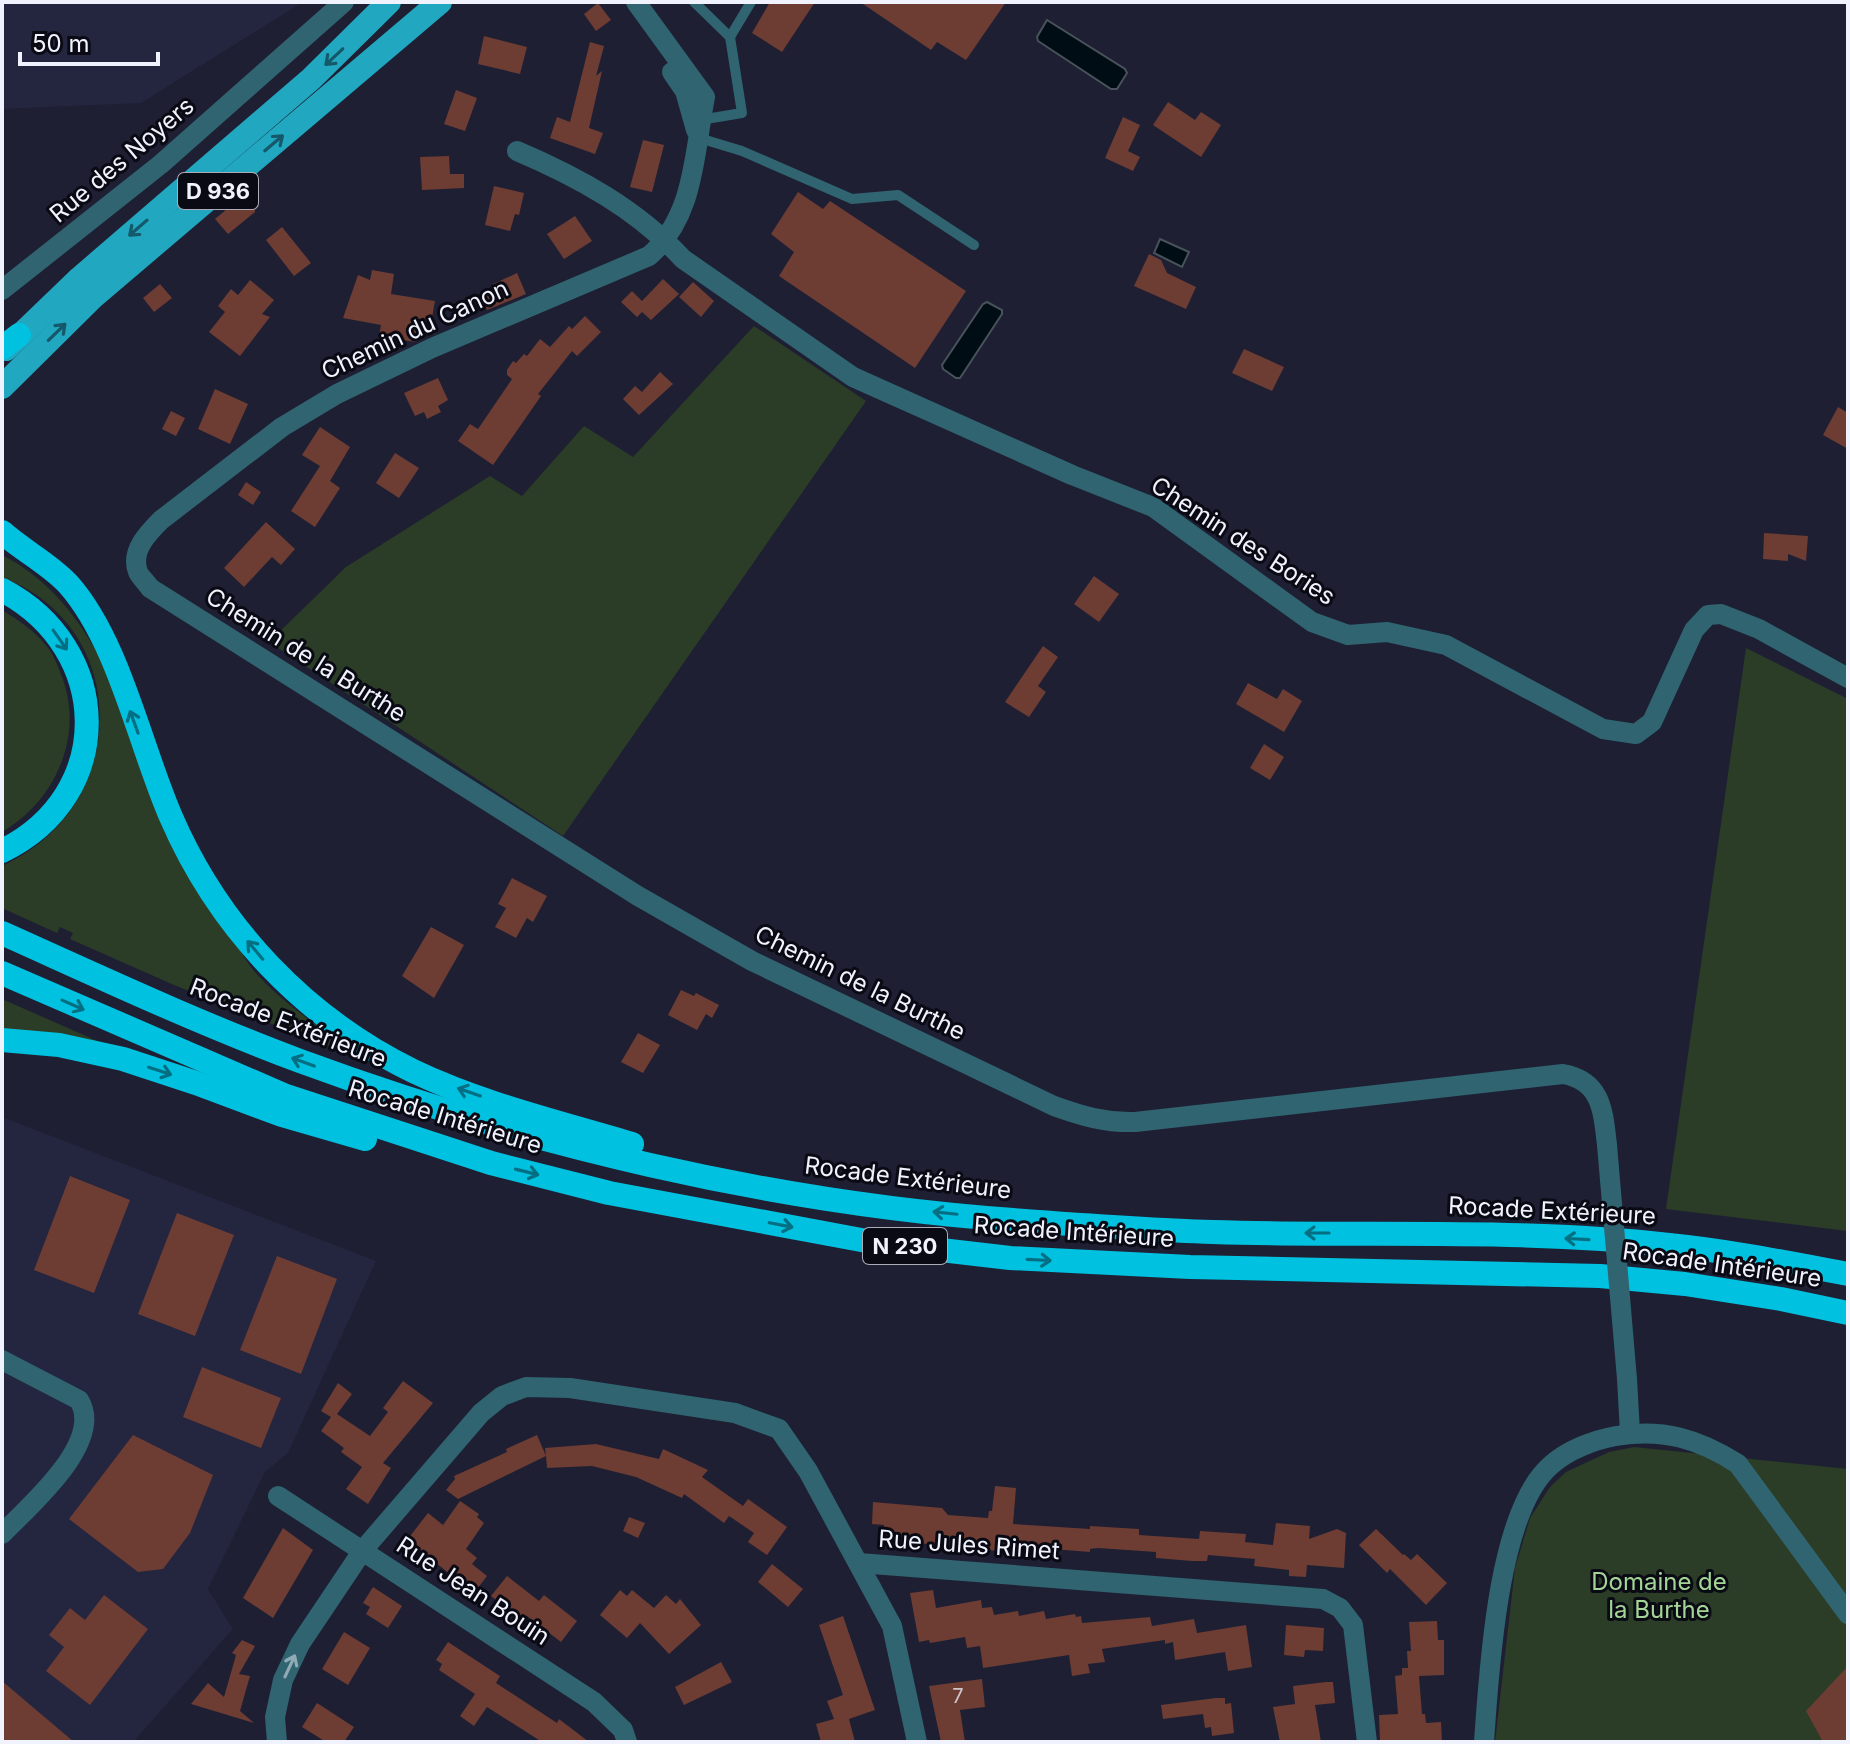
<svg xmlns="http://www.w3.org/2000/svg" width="1850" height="1744" font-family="Inter,sans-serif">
  <rect width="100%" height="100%" fill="#1e1f33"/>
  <g fill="#24253f">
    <path d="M2,2H303L141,103L2,109Z"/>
    <path d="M2,1117L376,1261L288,1453L265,1472L208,1589L233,1629L133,1742H2Z"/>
  </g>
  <g fill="#2b3d27">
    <path d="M754,326L866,401L563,836L269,642L346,567L490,476L522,496L584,426L633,457Z"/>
    <path d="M2,555C116,613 134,764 188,868C198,888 212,906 224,924C234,939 243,957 254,971C283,1004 323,1030 359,1054L355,1057L174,985L70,939L73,933L60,927L57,933L2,908V866C129,809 136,629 2,577Z"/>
    <path d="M2,610C20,621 36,632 49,649C54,656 57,664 60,672C86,732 57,800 2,832Z"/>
    <path d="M1746,648L1848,699V1231L1666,1209Z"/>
    <path d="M2,999L111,1047L2,1032Z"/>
    <path d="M1634,1447L1848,1469V1742H1495L1515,1568L1530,1518L1550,1487L1566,1472L1609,1452Z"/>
  </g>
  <g fill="#000d14" stroke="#48525a" stroke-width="2">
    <path d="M1047,20L1125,69L1127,73L1117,89H1111L1038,41L1037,37Z"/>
    <path d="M1160,239L1189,252L1182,267L1154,253Z"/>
    <path d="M987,302L1002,310V314L960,378H956L943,369L942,365L983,304Z"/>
  </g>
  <g fill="#6d3c33">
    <path d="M770,2H815L782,52L752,33Z"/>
    <path d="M860,2H1006L966,60L937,42L931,50Z"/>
    <path d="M598,3L611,20L596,31L584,14Z"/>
    <path d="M484,36L527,47L520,74L478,64Z"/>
    <path d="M590,42L604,46L596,76L602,71L589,128L603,133L595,154L550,138L557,117L570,122Z"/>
    <path d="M456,90L477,98L465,131L444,124Z"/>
    <path d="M1168,102L1195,120L1201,112L1221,125L1201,157L1153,125Z"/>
    <path d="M1123,117L1140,125L1128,151L1140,157L1133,171L1105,158Z"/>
    <path d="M643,140L664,145L652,192L630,187Z"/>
    <path d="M449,156L450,174H464V188L422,190L420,157Z"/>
    <path d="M494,186L524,193L519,215L515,214L510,231L485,225Z"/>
    <path d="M798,192L823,209L830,201L966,291L915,368L779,276L794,252L771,234Z"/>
    <path d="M245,194L255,206V212L228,234L215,219Z"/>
    <path d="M575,216L592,241L564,259L547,234Z"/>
    <path d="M282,227L311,263L294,276L266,240Z"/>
    <path d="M1149,254L1161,260L1167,273L1196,287L1186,309L1134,286Z"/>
    <path d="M372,270L394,274L391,294L435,301L431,323L422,321L419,340L415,342L379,336L381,325L343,318L358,275L370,280Z"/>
    <path d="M517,273L526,294L487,310L482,296L496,290L493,284Z"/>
    <path d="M663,279L679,294L651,320L642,312L637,317L621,302L632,291L642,301Z"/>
    <path d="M250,280L274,300L262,314L270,317L240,356L209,332L225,312L218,306L231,289L238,295Z"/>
    <path d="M693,282L714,301L701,317L679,297Z"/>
    <path d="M160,284L172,298L154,312L143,298Z"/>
    <path d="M585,316L601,332L577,356L572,351L538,394L541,396L493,465L458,441L470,424L478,429L512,379L507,375V370L513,361L516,363L524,354L527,356L540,339L550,347L569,326L572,329Z"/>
    <path d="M1244,349L1284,367L1272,391L1232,373Z"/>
    <path d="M660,372L673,384L639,415L623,399L635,386L642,392Z"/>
    <path d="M438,378L448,400L438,406L441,412L427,419L424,412L415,416L404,393Z"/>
    <path d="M215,389L248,404L230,444L198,429Z"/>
    <path d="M1838,407L1848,413V449L1823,435Z"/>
    <path d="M171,411L185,418L176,436L162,429Z"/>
    <path d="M320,427L350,447L330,481L340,488L315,527L291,511L320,466L302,455Z"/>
    <path d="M395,453L419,468L399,498L376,483Z"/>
    <path d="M246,482L261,492L253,505L238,495Z"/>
    <path d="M266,522L295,549L281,565L272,557L244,587L224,568Z"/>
    <path d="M1764,533L1808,536L1806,561L1788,554V561L1763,559Z"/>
    <path d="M1094,576L1119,594L1099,622L1074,604Z"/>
    <path d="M1043,646L1058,657L1038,686L1046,692L1029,717L1005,702Z"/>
    <path d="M1248,683L1277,699L1283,689L1302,701L1284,732L1236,704Z"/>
    <path d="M1264,744L1284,757L1270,780L1250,768Z"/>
    <path d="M512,878L547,896L533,922L527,918L516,938L495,927L506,908L498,904Z"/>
    <path d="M431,927L464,945L434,998L402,976Z"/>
    <path d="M681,990L694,996L696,993L719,1005L712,1018L706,1014L697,1030L668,1015Z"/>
    <path d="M638,1033L660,1045L643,1073L621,1062Z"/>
    <path d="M70,1176L130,1200L94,1293L34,1270Z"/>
    <path d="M177,1213L234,1235L195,1336L138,1314Z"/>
    <path d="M277,1256L337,1279L301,1374L240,1350Z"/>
    <path d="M202,1367L281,1398L261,1448L183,1417Z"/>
    <path d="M403,1381L433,1403L383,1463L391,1468L368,1504L346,1489L362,1467L341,1452L344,1448L321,1431L331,1417L321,1411L338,1383L352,1394L337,1414L370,1436L388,1412L383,1408Z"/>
    <path d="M133,1435L213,1475L190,1533L163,1569L138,1572L69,1519Z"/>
    <path d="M537,1435L546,1456L545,1448L596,1444L659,1459L663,1449L708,1470L702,1477L743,1506L748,1499L787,1527L767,1555L748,1542L754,1533L729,1516L724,1523L684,1494L682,1498L636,1477L592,1466L547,1468L546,1456L458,1499L446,1490L455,1479L454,1476L507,1452L506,1449Z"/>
    <path d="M995,1486L1016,1488L1013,1524L1090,1529V1526L1139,1529V1535L1199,1539L1200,1531L1246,1534L1245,1542L1273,1545L1276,1523L1310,1526L1309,1539L1337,1529L1346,1533L1344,1568L1307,1565L1306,1577L1289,1576V1570L1254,1566L1255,1559L1208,1555L1207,1561H1192L1156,1558V1552L1098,1548L1090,1549V1552L1039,1548L1038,1554L961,1548L910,1542V1538L884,1535V1525L872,1524L873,1502L942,1508L948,1515L988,1518L989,1511H992Z"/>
    <path d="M460,1501L479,1514L477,1517L484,1523L466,1549L477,1558L472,1564L487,1576L474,1593L407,1540L428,1513L443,1525Z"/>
    <path d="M629,1517L645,1523L638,1538L623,1531Z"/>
    <path d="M283,1528L313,1550L273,1618L243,1598Z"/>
    <path d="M1376,1529L1403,1555L1404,1554L1411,1560L1417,1554L1447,1583L1426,1605L1390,1569L1387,1573L1359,1545Z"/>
    <path d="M772,1564L803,1589L788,1607L758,1582Z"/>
    <path d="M507,1576L539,1601L544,1595L577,1621L561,1642L527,1616L523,1621L491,1596Z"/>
    <path d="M373,1587L402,1606L388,1628L366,1614L370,1607L363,1603Z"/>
    <path d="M620,1590L627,1596L632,1590L654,1608L666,1595L676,1604L680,1599L701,1625L669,1654L640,1623L627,1638L600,1615Z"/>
    <path d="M933,1590L936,1608L981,1600L982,1608L992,1607L994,1615L1018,1611L1019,1616L1044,1611L1046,1619L1075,1614L1076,1617L1081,1616L1082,1623L1150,1617L1152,1626L1194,1619L1197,1633L1246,1625L1252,1667L1228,1671L1225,1652L1175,1660L1173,1642L1165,1644V1640L1102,1649L1105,1662L1088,1664L1090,1673L1072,1676L1069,1655L983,1668L980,1646L967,1648L965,1637L930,1643L929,1640L919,1642L910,1593Z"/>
    <path d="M104,1595L148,1629L90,1705L46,1671L64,1647L49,1635L70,1608L85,1620Z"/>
    <path d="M843,1616L875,1710L849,1719L855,1742H821L816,1724L834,1719L827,1701L843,1695L819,1625Z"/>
    <path d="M1437,1621L1438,1640H1444V1675L1419,1676L1422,1714H1425L1426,1723L1441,1722L1442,1742H1380L1379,1715L1398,1714L1395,1676L1402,1675V1668H1408L1407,1651H1411L1409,1622Z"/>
    <path d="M1286,1625L1324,1628L1323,1651L1305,1650L1304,1657L1284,1655Z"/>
    <path d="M344,1632L370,1648L348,1685L322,1669Z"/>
    <path d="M242,1640L255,1646L239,1674L250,1676L240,1711L254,1723L191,1704L208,1683L224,1697L236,1655L232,1653Z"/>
    <path d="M448,1642L500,1676L496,1683L557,1723L559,1719L589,1742H542L487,1707L474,1726L460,1716L475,1694L439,1670L442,1664L436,1660Z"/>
    <path d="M721,1662L732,1682L684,1705L675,1687Z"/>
    <path d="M1848,1666V1742H1823L1806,1711Z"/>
    <path d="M982,1679L985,1707L960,1710L965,1742H941L929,1686Z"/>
    <path d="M2,1681L74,1742H2Z"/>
    <path d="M1326,1682H1333L1335,1703L1315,1705L1321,1742H1280L1273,1707L1295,1704L1293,1686Z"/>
    <path d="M1216,1698H1225V1704L1231,1703L1234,1733L1212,1736L1211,1727L1205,1728L1203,1714L1163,1719L1161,1705Z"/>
    <path d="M317,1703L354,1727L344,1742H326L302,1727Z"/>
  </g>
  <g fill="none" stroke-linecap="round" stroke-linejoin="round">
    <g stroke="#2f6470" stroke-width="10">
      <path d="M694,2L730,37L742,113L700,120"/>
      <path d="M730,37L751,2"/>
      <path d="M699,138L742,151L852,199L898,195L974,245"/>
    </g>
    <g stroke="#2f6470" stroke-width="20">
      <path d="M636,2L705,97C694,153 695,216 649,256L432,348L337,394L282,427L161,520C148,533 130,551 138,572C140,577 147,583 150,588L638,896L752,961L1054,1106C1082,1116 1105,1123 1135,1122L1563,1074C1602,1081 1603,1111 1607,1145"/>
      <path d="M672,72L685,91L696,130"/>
      <path d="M517,151C578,177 637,209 683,259L853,377L1072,475L1153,507L1312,622L1348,635L1387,632L1446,645L1603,729L1636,734L1652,722L1694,630L1708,615L1721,614L1759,629L1848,678"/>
      <path d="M2,290L161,164L344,2"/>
      <path d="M2,1360L79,1400C105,1442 29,1506 2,1534"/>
      <path d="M1627,1379L1630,1433"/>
      <path d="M278,1496L594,1702L623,1730L627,1742"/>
      <path d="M859,1563L1323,1599L1340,1608L1353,1625L1367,1742"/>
      <path d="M277,1742L275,1717L283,1680L300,1644L363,1550L481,1413L502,1396L526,1387L570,1388L735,1413L779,1429L808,1471L892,1626L917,1742"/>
      <path d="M1484,1742C1489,1673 1497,1513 1550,1466C1567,1450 1594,1440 1616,1436C1663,1428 1699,1439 1738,1464L1848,1614"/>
    </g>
    <g stroke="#21a7bf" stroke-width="24">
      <path d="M6,349L80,278L311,79L389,2"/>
      <path d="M2,387L94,296L440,2"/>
    </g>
    <g stroke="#00c1df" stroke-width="24">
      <path d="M2,348L19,335"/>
      <path d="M2,532C23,551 50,564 69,585C119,642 140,746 171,817C219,928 305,1018 413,1071C482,1104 559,1122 632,1144"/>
      <path d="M2,590C113,648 117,795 2,851"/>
      <path d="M2,933C100,977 198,1023 300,1061C525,1144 773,1203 1013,1220C1079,1225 1146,1230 1213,1232C1365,1237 1518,1228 1669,1245C1729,1251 1789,1263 1848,1274"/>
      <path d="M2,973L286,1096L491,1163L609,1193L872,1242L1010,1258L1190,1267L1600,1276L1685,1284L1781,1299L1848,1313"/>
      <path d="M2,1040L59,1045L123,1059L196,1083L282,1115L365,1139"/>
    </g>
    <path stroke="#2f6470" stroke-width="20" d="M1607,1145L1627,1379"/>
  </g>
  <defs><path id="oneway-shaft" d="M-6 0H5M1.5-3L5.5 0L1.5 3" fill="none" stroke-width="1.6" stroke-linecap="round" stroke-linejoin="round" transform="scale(2)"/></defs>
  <g stroke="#155869">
    <use href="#oneway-shaft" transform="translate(334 57) rotate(137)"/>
    <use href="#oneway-shaft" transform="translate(274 143) rotate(-40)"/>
    <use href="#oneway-shaft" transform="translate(138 228) rotate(139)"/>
    <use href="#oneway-shaft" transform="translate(57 332) rotate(-44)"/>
  </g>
  <g stroke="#046f83">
    <use href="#oneway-shaft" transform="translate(60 640) rotate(55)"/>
    <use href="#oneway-shaft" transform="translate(134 722) rotate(-110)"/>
    <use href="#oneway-shaft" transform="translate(255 950) rotate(-130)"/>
    <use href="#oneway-shaft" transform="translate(73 1005) rotate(24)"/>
    <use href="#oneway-shaft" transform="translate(303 1062) rotate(-160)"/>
    <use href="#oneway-shaft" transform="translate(160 1071) rotate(18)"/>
    <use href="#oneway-shaft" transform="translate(469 1092) rotate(-161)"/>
    <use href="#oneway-shaft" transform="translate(527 1172) rotate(14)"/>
    <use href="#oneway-shaft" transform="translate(945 1213) rotate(-174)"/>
    <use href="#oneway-shaft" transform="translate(781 1225) rotate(11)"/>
    <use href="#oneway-shaft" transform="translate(1317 1233) rotate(-180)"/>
    <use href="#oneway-shaft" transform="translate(1577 1239) rotate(-177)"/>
    <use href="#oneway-shaft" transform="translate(1039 1260) rotate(3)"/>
  </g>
  <use stroke="#90abb6" href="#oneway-shaft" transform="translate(290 1666) rotate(-65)"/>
  <g text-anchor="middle" stroke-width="6" stroke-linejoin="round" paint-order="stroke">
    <g font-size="20" fill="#cfc4ca">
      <text x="958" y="1703">7</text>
    </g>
    <g fill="#090a13" stroke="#abacb7" stroke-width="2">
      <rect x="178" y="173" width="80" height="36" rx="6"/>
      <rect x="863" y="1228" width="84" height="36" rx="6"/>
    </g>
    <g font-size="22" font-weight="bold" fill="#f0f2fd">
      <text x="218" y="199">D 936</text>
      <text x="905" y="1254">N 230</text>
    </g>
    <g font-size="24" fill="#f0f2fd" stroke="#090a13">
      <text transform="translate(122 160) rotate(-40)" y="8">Rue des Noyers</text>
      <text transform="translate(415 330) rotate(-25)" y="8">Chemin du Canon</text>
      <text transform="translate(1243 541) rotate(33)" y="8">Chemin des Bories</text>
      <text transform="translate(306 655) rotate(32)" y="8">Chemin de la Burthe</text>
      <text transform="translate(860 983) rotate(26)" y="8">Chemin de la Burthe</text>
      <text transform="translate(288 1023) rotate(21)" y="8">Rocade Extérieure</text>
      <text transform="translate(445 1117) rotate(17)" y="8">Rocade Intérieure</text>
      <text transform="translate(908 1178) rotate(7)" y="8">Rocade Extérieure</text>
      <text transform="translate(1552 1211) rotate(3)" y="8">Rocade Extérieure</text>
      <text transform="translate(1074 1232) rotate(4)" y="8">Rocade Intérieure</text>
      <text transform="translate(1722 1265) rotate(8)" y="8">Rocade Intérieure</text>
      <text transform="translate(969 1545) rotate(4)" y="8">Rue Jules Rimet</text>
      <text transform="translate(473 1591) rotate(33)" y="8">Rue Jean Bouin</text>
    </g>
    <g font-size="24" fill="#a4d596" stroke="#090a13">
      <text x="1659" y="1590">Domaine de<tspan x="1659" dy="28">la Burthe</tspan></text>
    </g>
  </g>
  <rect width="1850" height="1744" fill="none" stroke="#f0f2fd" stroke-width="8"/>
  <path d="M20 52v12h138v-12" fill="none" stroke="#f0f2fd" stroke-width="4"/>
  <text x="32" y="52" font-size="24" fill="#f0f2fd" stroke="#090a13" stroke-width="6" paint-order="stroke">50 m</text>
</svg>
